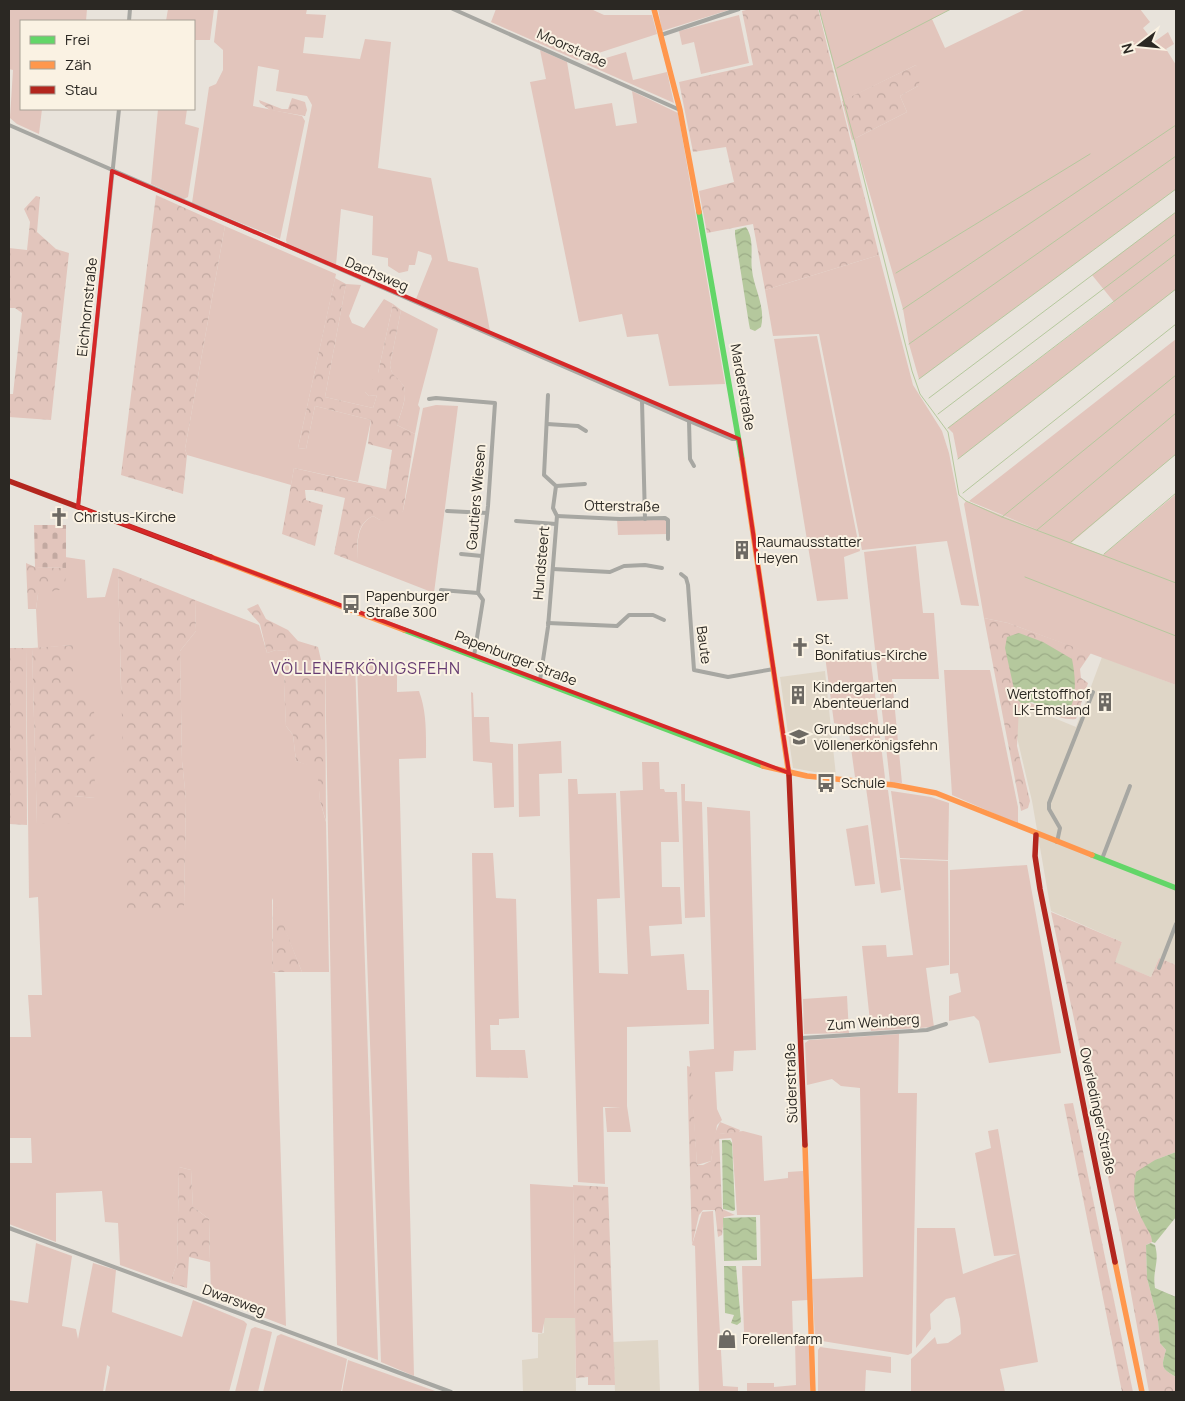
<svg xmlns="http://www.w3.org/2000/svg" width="1185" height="1401" font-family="Manrope,sans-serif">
  <defs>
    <pattern id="forest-crowns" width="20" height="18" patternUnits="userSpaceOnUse" patternTransform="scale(1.25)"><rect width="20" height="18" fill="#e2c5bc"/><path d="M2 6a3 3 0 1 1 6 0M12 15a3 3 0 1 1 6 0" fill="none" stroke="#c2a9a1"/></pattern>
    <pattern id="cemetery-stones" width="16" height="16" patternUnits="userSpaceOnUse" patternTransform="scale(1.25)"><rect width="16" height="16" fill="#e2c5bc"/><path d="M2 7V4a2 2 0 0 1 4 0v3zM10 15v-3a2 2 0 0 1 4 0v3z" fill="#c2a9a1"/></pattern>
    <pattern id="water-waves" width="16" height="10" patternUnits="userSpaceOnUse" patternTransform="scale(1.25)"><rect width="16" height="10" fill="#b5c89d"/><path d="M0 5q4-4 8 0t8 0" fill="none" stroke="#9cac87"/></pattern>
  </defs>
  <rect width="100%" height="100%" fill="#e8e3db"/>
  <g fill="#dfd6c7">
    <path d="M1102,657L1176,685V965L1159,958L1151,977L1114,962L1122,942L1051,911L1032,801L1008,699L1076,727Z"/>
    <path d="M825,671L836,776L793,768L780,677Z"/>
    <path d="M544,1318H575L576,1392H523L522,1360L538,1358V1334L544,1333Z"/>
    <path d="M658,1340L660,1392H615L613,1342Z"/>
  </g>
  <g fill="#e2c5bc">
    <path d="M9,9H87L86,21H21V109H42L39,134L17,124L10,118L13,70L9,69Z"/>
    <path d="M168,9H214L210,40H194V21H166Z"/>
    <path d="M218,9H307L306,14L326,15L323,38L305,37L303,53L360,59L365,39L391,42L378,168L431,178L448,261L478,268L490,331L416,299L432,259L431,255L418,251L415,265H409L408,271L399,273L388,266V258L372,255L373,216L341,209L336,265L287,244L286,240L312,105L307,96L276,91L279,70L258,66L253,106L302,116L305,121L280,239L192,203L209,87L216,84L223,70V50L214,42Z"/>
    <path d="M496,9H591L604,15H652L657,34L577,60L491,22Z"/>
    <path d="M658,9H732L662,31Z"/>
    <path d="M819,9H951L932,19L945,48L1026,9H1140L1150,22L1143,28L1154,42L1168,32L1174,44L1166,49L1176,65V189L919,379L909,344L903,309L854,139L907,112L900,96L918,86L916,65L843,101Z"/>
    <path d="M739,15L749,63L701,74L694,42L682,45L679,31Z"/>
    <path d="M540,50L567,62L575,109L612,103L616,126L637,123L632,91L678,113L725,384L669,386L658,334L627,337L622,314L579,322L530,82L546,79Z"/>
    <path d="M626,52L633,80L667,72L674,103L586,64Z"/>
    <path d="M158,109H187L185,124L199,128L188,197L184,199L151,184Z"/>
    <path d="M1176,212V289L958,459L953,433L948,428L1114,302L1092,275Z"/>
    <path d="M225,226L336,274L298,448L306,449L315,406L371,420L358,482L294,468L291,485L187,455L185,449Z"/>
    <path d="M879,255L913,385L942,431L949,453L979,606L961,605L947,541L862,550L819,334L773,336L765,290Z"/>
    <path d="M346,284L361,285L349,316L352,323L364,328L384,299L393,304L378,373V386L365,392L369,396L377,395L373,408L325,397Z"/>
    <path d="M401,310L438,329L418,405L420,408L415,434L397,425C400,415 409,395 403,385C397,376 392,378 390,365Z"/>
    <path d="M817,336L860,551L844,557L848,599L817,601L774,339Z"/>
    <path d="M1176,339V454L1071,543L1103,555L1176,494V685L1008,623L984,618L964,504L966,501L1050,535L969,501Z"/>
    <path d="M436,405L458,406L434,593L357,563C358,545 355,525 373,516L380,520L403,511L423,408Z"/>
    <path d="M667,518L668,534L618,535L617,519Z"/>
    <path d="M916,546L923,613H934L939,679H892L902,783L890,782L864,552Z"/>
    <path d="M65,557L85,560L87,598L105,597L113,568L118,569L121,689L184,906L186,799L182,761L180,651L196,631L195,600L259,625L267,653L276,650L288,651L284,684L286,726L293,735L296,761L318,768L320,801L326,822L329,972H302L272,898V972L275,973L286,1326L211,1297L209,1219L193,1207L191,1170L179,1167L177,1263L170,1283L120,1265L118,1223L105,1222L102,1191L56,1193V1242L9,1224V1163H32L31,1138H9V1037H31L28,995H42L38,897L29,898L26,648H32L37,824L74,796L95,798L73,695V645L38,648L36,609L38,594L66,568Z"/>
    <path d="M870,653L885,778L883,781L855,777L848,726L834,723L825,656Z"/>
    <path d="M355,661L378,1360L337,1345L325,662Z"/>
    <path d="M375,664L376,674H397V692L419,691C427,712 426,736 426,758L399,759L414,1376L381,1362L357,665Z"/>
    <path d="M944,670H990L1018,807V824L952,795Z"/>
    <path d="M471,692L473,693L474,717H489L490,742L513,744L514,807L494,808L492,763L473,761Z"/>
    <path d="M561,741L562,773L539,774L540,816L519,817L518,744Z"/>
    <path d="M642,762H659L660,789H664L665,792H677L679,842H661L662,887H680L682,924L649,926L651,956L684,954L687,990H709V1024L627,1027V1106L631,1132H607L605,1108L621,1107H603L605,1184L578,1182L568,779H577L578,794L616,793L620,898L597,899L599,973L628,974L620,791L643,790Z"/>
    <path d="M681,784H685V801L702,802L705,917L685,918Z"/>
    <path d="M866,788L888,790L901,890L881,893Z"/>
    <path d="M891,791L931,797L949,803L948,860L900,858Z"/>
    <path d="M707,807L750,811L756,1050L734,1051L733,1071L715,1072L717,1109L722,1120L717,1125L711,1161L697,1165L689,1051L714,1049Z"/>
    <path d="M868,825L875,884L855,886L846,829Z"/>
    <path d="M472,853H493L496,898L516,899L519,1018L499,1019V1025H490L491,1050H525L528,1078L476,1077Z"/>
    <path d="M900,859L948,861L949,965L926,968L934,1027L871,1031L862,946L886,945L887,957L913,955Z"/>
    <path d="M1027,865L1061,1053L989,1063L979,1021L974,1016L949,1021V996L961,992L958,973L950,974V870Z"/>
    <path d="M847,996L849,1033L804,1034L803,999Z"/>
    <path d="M899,1034L898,1093H917L912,1353L908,1355L816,1340L815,1338L812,1279L863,1277L860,1088L841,1086L832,1079L807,1085L805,1043L809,1040Z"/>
    <path d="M998,1129L1038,1362L1000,1369L1005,1392H911V1359L935,1337L937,1344L948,1343L961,1334L960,1319L955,1297L946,1299L930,1314L931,1329L916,1348L917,1228H955L963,1274L1017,1254L994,1256L975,1153L991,1148L988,1131Z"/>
    <path d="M743,1131L762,1136L764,1181L788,1178V1172L803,1171L808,1300L792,1301L793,1336L744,1333L742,1266H761L760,1215H737L732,1140L731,1138L719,1139L718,1134Z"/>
    <path d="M530,1184L573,1187L575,1318H545L542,1333L532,1332Z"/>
    <path d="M713,1211L723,1386L738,1387V1392H699L695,1246L692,1245L702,1212Z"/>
    <path d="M36,1243L72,1256L62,1326L76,1329L78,1339L93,1263L116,1270L112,1312L182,1337L193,1300L244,1321L247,1324L229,1392H105L110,1367L107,1365L103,1392H9V1300L28,1303Z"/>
    <path d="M255,1327L272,1332L258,1392H235L251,1329Z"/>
    <path d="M281,1334L347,1359L341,1392H263L277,1336Z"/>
    <path d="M795,1340L810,1342V1392H747V1383H774V1387L796,1385Z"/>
    <path d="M820,1347L891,1357V1373L866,1370L865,1392H818V1350Z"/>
    <path d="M348,1360L438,1392H342Z"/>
  </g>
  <g fill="url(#forest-crowns)" fill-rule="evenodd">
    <path d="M750,9H818L879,255L765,290L753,224L707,233L699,191L734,182L726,147L693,152L679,82L753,65L742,11Z"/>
    <path d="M916,65L921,77L918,86L900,96L907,112L852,140L842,101Z"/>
    <path d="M292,98L305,102L307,110L305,116L270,110L260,103L259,100L282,109H288Z"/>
    <path d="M156,195L225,226L185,449L187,455L183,494L121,475Z"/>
    <path d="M36,196L40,197L37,232L56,249L69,253L51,420L9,417V394H13L22,313L15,308H9V248L27,250L30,222L24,209Z"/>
    <path d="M335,278L346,284L325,397L373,408L377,395L369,396L365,392V385L369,380L375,379L378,385V373L393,304L401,310L390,365C392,378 398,376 403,385C409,395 400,414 397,425L415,434L403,511L394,521L380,520L373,516C354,525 358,545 357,563L334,554L345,498L313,490H305L306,500L323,505L315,546L282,534L294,468L386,489L392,450L368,444L371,420L315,406L306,449L298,448Z"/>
    <path d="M26,563L35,567L66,568L65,589L38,594L36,609H28Z"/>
    <path d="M118,569L195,600L196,631L180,651L182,761L186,799L184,906L180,914L127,909Z"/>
    <path d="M258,604L266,619L288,630L298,641L318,647L321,660L325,662L326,821L320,801L317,769L296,761L293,735L286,726L284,684L288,651L276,650L267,653L260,624L247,609Z"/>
    <path d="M984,618L1008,623L1091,653L1080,669L1081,678L1088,683L1076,719C1056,721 1039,706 1019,708L1017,746L1030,801L1028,808L1021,811ZM1013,676L1053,711L1016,698Z"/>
    <path d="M73,645L74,695L94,701L95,798L74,796L73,824H37L32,648Z"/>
    <path d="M9,648H26L27,825L9,824Z"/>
    <path d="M273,898L302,972H272Z"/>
    <path d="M1051,912L1122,942L1115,962L1151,977L1159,958L1176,965V1152L1155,1160L1136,1208L1152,1236V1242L1146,1245L1147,1278L1158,1321L1160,1343L1166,1350C1161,1368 1161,1368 1176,1377V1392H1149L1120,1233Z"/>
    <path d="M687,1066L691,1067L697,1165H703L711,1161L715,1133L720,1122L740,1130L739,1132L719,1134L722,1209L735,1215L724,1217L722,1235L718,1237L715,1210H703L699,1215L692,1245Z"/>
    <path d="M1073,1103L1133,1392H1122L1064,1104Z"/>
    <path d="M179,1167L191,1170L193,1207L209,1219L210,1262L189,1257L187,1288L170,1283L177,1263Z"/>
    <path d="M573,1185L608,1187L615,1385H588V1377L576,1378Z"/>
  </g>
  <path fill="url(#cemetery-stones)" d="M34,525H66V568L35,567Z"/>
  <g fill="url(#water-waves)">
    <path d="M746,227C755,240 750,256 752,270C754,289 766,307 761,327L755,331L750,329L749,324L735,235V230Z"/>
    <path d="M1019,633L1043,642L1072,659C1075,674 1078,698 1068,711L1058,706L1053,711L1032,702L1022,704L1016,698L1005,648L1007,637Z"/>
    <path d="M722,1140H730L732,1143L735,1210L733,1211L723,1209Z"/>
    <path d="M1176,1152V1217L1155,1243L1152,1242C1152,1234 1147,1230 1144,1223C1134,1205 1132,1192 1136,1172L1155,1160Z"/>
    <path d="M756,1217L757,1260L724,1261L723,1218Z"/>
    <path d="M1151,1243L1155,1245C1160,1263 1152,1270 1155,1288L1176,1297V1377C1161,1368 1161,1368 1166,1350L1160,1343L1158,1321L1147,1278L1146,1245Z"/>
    <path d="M724,1266H736L741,1322L737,1325L731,1323L734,1315L725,1313Z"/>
  </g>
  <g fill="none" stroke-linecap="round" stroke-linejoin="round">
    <g stroke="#b5c89d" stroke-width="1">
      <path d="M819,9L855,143L912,371L920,394L948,432L959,495L966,501L1002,517L1176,583"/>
      <path d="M837,68L951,9"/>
      <path d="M896,273L1090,154"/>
      <path d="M903,309L1176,125"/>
      <path d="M909,344L1176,156"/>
      <path d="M919,379L1176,189"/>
      <path d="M929,398L1176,212"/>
      <path d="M938,414L1176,234"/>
      <path d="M948,428L1176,254"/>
      <path d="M958,459L1176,289"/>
      <path d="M963,493L1176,324"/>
      <path d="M1002,517L1176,375"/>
      <path d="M1037,530L1176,413"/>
      <path d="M1071,542L1176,454"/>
      <path d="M1104,554L1176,493"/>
      <path d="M1025,577L1176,636"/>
    </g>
    <g stroke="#a7a7a2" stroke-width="4">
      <path d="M453,9L680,110"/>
      <path d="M129,21L130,9"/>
      <path d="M661,35L739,9"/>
      <path d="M9,125L689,421L732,439H739"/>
      <path d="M429,399L436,398L495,403L488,506L478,593L483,600L474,656"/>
      <path d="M642,401L645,519"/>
      <path d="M689,421L690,459L694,466"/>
      <path d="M547,424L578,426L586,431"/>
      <path d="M556,486L585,484"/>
      <path d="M78,507L119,109"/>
      <path d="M447,511L487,513"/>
      <path d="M557,516L620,519L665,518L668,520V539"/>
      <path d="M516,521L556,524"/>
      <path d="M461,554L482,556"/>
      <path d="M553,569L610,572L624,566L645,565L662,568"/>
      <path d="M681,574L686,578L688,585L694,670L728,677L774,669"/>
      <path d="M441,590L478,593"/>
      <path d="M548,623L617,626L629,615H653L664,620"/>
      <path d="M540,680L548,627L557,516L553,508L556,486L544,475L548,395"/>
      <path d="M1057,842L1060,828L1049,809V803L1093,692"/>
      <path d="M1102,859L1130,786"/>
      <path d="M1159,968L1176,924"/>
      <path d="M802,1038L927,1030L946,1024"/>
      <path d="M9,1228L451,1392"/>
    </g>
    <g stroke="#63d668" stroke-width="5.5">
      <path d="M699,212L742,459"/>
      <path d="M404,630L763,766"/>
      <path d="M1092,855L1176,888"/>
    </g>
    <g stroke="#ff974d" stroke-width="5.5">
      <path d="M654,9L680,110L699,212"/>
      <path d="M742,459L789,775"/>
      <path d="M211,557L404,630"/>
      <path d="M763,766L807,776L894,785L936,793L1092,855"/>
      <path d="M805,1145L813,1392"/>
      <path d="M1115,1262L1142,1392"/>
    </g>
    <g stroke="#b3261e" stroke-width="5.5">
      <path d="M9,481L211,557"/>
      <path d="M789,775L805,1145"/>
      <path d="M1036,835L1035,856L1040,889L1115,1262"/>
    </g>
  </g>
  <path fill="none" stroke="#d62828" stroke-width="4" stroke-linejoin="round" d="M112,171L739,439L789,773L78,507Z"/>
  <defs>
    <g id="church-bare" transform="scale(1.5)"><path d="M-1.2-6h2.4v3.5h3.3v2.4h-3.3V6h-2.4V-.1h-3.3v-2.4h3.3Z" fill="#6d6963" stroke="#faf2e3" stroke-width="2.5" paint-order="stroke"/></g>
    <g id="building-bare" transform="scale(1.5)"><path d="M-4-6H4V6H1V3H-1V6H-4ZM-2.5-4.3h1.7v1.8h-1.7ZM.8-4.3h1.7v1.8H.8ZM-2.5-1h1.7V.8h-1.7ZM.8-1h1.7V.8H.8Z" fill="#6d6963" stroke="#faf2e3" stroke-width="2.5" paint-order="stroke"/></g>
    <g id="bus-bare" transform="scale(1.5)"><path d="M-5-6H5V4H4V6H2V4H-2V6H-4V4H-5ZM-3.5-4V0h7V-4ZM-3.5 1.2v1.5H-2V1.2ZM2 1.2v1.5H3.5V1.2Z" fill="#6d6963" stroke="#faf2e3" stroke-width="2.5" paint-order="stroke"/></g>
    <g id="school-bare" transform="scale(1.5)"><path d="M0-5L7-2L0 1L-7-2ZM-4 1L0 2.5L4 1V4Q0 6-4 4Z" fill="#6d6963" stroke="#faf2e3" stroke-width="2.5" paint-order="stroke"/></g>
    <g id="shop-bare" transform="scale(1.5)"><path d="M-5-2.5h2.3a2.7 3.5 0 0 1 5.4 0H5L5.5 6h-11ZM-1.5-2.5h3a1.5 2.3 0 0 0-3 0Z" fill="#6d6963" stroke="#faf2e3" stroke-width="2.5" paint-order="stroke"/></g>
  </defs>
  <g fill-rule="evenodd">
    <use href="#church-bare" x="59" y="517"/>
    <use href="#building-bare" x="742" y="550"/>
    <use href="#bus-bare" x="351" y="604"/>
    <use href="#church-bare" x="800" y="647"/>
    <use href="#building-bare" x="798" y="695"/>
    <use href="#building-bare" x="1105" y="702"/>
    <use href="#school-bare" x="799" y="737"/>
    <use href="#bus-bare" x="826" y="783"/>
    <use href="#shop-bare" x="727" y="1339"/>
  </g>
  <g text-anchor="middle" stroke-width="4" stroke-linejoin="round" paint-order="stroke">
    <g font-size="14" fill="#2b2823" stroke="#faf2e3">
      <text transform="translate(572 48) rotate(24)" y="5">Moorstraße</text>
      <text transform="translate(377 274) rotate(23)" y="5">Dachsweg</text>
      <text transform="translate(87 307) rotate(-84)" y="5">Eichhornstraße</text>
      <text transform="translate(743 387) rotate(80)" y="5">Marderstraße</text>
      <text transform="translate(476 497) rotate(-85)" y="5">Gautiers Wiesen</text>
      <text transform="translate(622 506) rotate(1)" y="5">Otterstraße</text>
      <text transform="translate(541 563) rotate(-85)" y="5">Hundsteert</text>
      <text transform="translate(704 645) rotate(82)" y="5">Baute</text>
      <text transform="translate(516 658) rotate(21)" y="5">Papenburger Straße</text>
      <text transform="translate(873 1022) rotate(-4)" y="5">Zum Weinberg</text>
      <text transform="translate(791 1083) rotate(-92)" y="5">Süderstraße</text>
      <text transform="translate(1098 1111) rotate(78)" y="5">Overledinger Straße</text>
      <text transform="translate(234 1300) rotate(20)" y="5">Dwarsweg</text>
    </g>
    <g font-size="14" fill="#2b2823" stroke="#faf2e3" text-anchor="start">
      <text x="74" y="522">Christus-Kirche</text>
      <text x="757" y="547">Raumausstatter<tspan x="757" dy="16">Heyen</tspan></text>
      <text x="366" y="601">Papenburger<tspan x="366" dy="16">Straße 300</tspan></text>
      <text x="815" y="644">St.<tspan x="815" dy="16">Bonifatius-Kirche</tspan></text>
      <text x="813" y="692">Kindergarten<tspan x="813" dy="16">Abenteuerland</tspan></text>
      <text x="1090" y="699" text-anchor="end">Wertstoffhof<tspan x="1090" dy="16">LK-Emsland</tspan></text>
      <text x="814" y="734">Grundschule<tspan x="814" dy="16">Völlenerkönigsfehn</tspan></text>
      <text x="841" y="788">Schule</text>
      <text x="742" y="1344">Forellenfarm</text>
    </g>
    <g font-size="16" letter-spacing="1" fill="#653b71" stroke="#faf2e3">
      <text x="366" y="674">VÖLLENERKÖNIGSFEHN</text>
    </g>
  </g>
  <rect width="1185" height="1401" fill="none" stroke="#2b2823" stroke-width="20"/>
  <rect x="20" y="20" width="175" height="90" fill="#faf2e3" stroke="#a7a196"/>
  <rect x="30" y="36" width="25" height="8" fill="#63d668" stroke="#a7a196"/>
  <text x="65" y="45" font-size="15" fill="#2b2823">Frei</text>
  <rect x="30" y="61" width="25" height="8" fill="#ff974d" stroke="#a7a196"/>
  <text x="65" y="70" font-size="15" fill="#2b2823">Zäh</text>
  <rect x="30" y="86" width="25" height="8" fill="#b3261e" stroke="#a7a196"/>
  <text x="65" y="95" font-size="15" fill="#2b2823">Stau</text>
  <g transform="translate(1140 45) rotate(254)" stroke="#faf2e3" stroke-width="4" paint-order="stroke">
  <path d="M0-4L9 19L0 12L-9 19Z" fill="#2b2823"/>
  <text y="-8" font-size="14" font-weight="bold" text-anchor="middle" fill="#2b2823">N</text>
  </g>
</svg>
